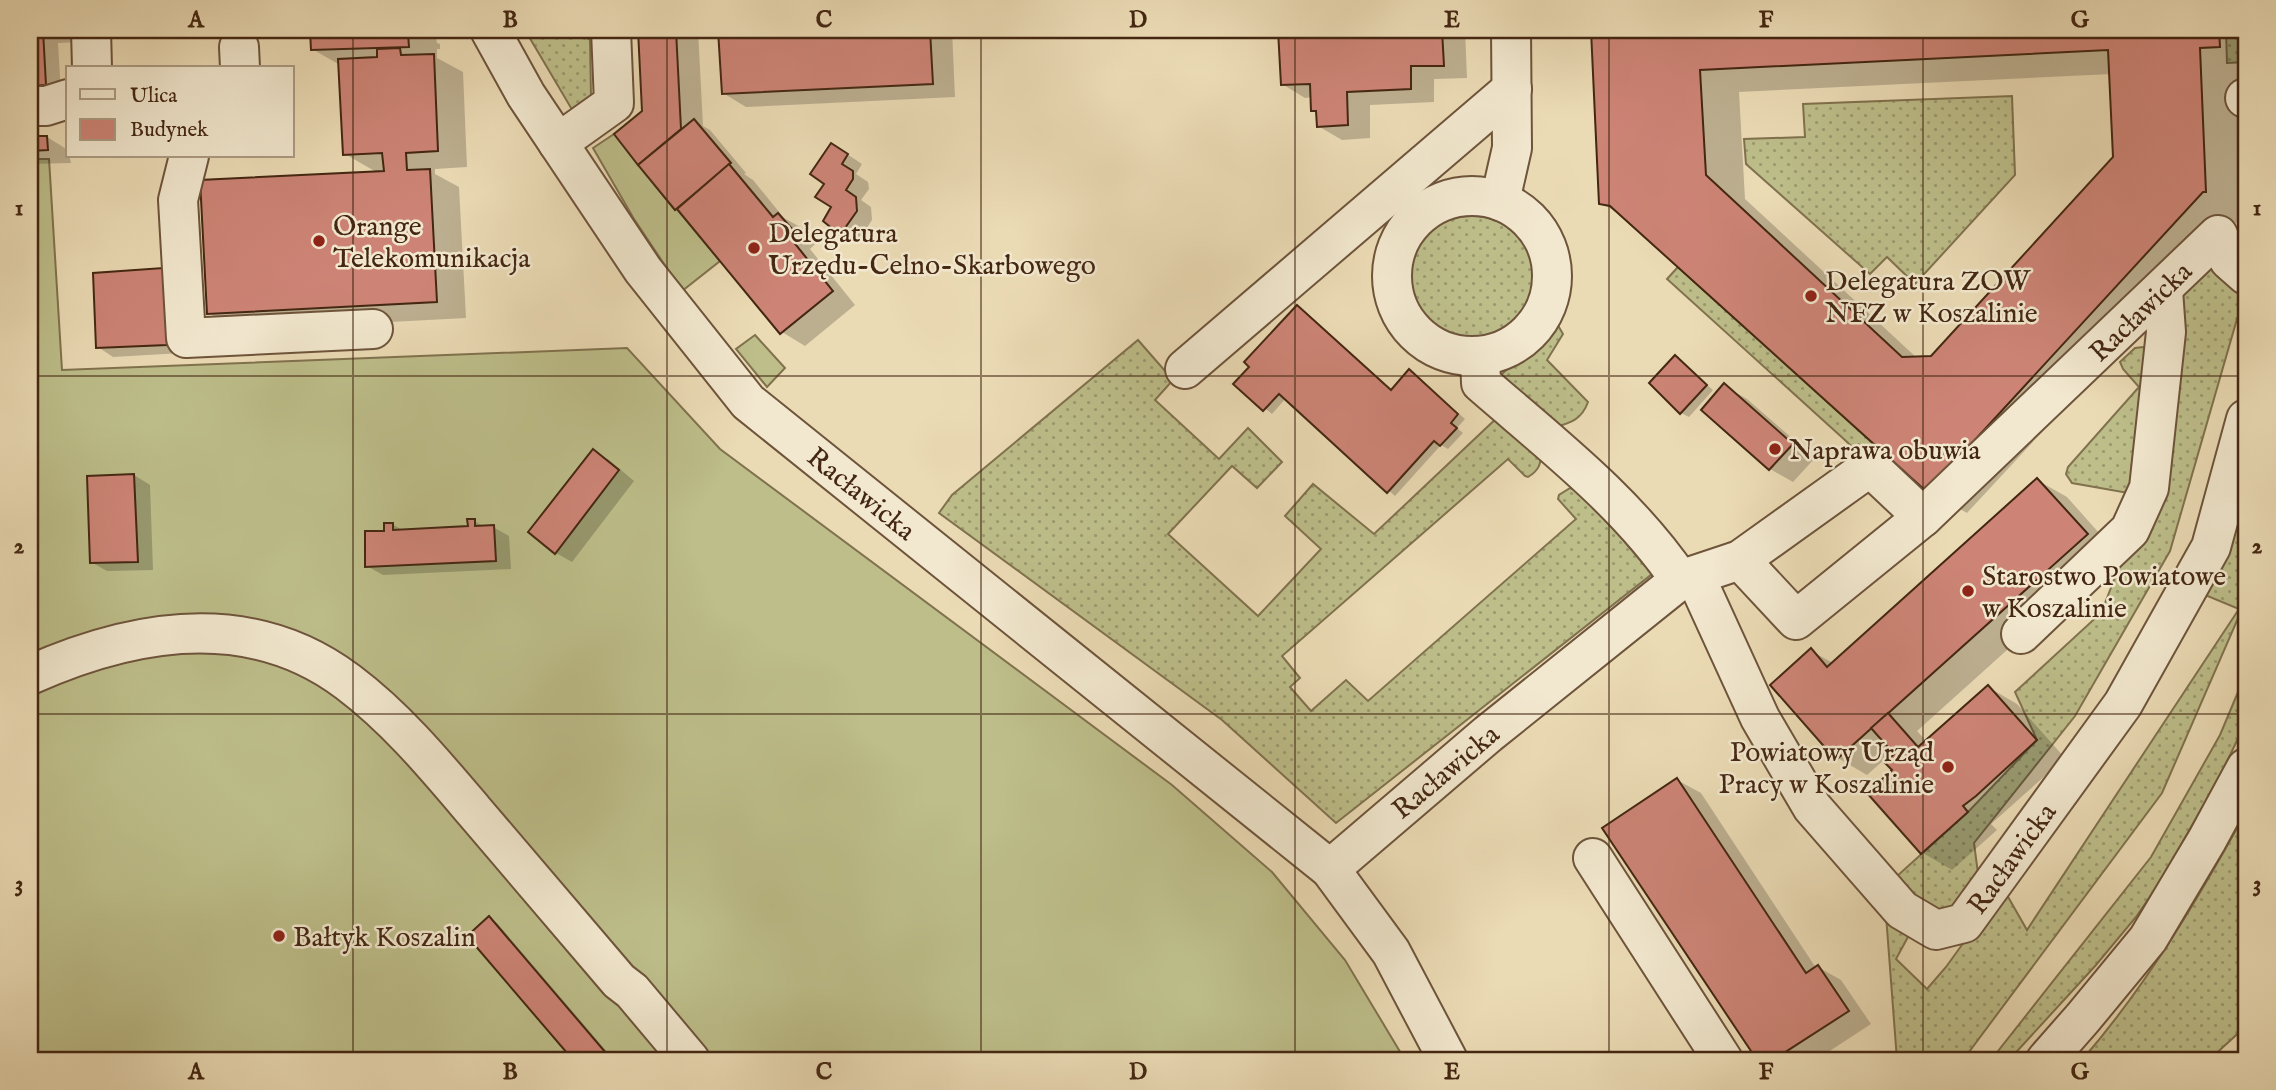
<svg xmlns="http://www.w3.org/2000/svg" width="2276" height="1090" font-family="'IM FELL English',serif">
  <defs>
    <pattern id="grass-dots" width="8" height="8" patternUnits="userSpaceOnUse" patternTransform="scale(1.75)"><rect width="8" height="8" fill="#bdbe8a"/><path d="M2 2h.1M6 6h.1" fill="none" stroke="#9b9a6f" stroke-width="1.8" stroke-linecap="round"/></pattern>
  </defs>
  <rect width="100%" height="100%" fill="#ebdbb5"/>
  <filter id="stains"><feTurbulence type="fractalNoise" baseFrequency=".00286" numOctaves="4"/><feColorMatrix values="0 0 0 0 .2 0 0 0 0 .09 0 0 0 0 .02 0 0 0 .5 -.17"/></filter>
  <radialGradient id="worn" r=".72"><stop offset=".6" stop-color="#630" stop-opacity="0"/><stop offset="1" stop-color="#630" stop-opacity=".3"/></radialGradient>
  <g fill="url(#grass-dots)" stroke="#80724e" stroke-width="2">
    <path d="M525,30H574L590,40L591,96L574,113Z"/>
    <path d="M2226,30H2246V62L2227,63Z"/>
    <path d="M2012,96L2015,175L1915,284L1887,257L1870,274L1746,164L1744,139L1805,137L1803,104Z"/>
    <circle cx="1472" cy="278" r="62"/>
    <path d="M1678,267L1927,492L1898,491L1846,441L1667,279Z"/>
    <path d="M2208,269L2222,272L2246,291V331L2237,319L2170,551L2075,716L1974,843L1979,881L1955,915L1930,914L1896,877L1968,812L2037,740L2015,692L2101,613L2116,575L2107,571L2182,297L2198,275Z"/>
    <path d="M1553,317L1563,334L1547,360L1588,402C1582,419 1571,423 1555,427L1497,379L1532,345Z"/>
    <path d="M1138,340L1173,380L1155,400L1219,459L1248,428L1282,462L1257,488L1232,466L1168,534L1258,616L1321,549L1285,516L1313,484L1374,534L1500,415L1541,454C1541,465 1538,471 1528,477L1525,476L1508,459L1282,656L1300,678L1290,687L1311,711L1346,680L1368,701L1576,519L1558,499L1559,495L1570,488L1583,492L1652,574L1336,823L1222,720L939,513L952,495Z"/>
    <path d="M2143,347L2150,351L2140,477L2128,493L2072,483L2066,474L2068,467L2139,387L2123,369L2120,362L2135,348Z"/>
    <path d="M2246,473V608L2242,609L2162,793L1963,1060H1897L1885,902L1909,935L1896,959L1927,989L1946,967L2003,888L2027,930L2239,609L2205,595Z"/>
    <path d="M2246,673V722L2218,780L2158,885L2136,917L2096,965L2009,1060H1991L2151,857L2220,735Z"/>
    <path d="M2246,812V1026L2209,1060H2082C2147,985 2198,899 2246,812Z"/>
  </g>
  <g fill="#bdbe8a" stroke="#80724e" stroke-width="2">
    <path d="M614,134L675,210L677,209L720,261L682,291L634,219L593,148Z"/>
    <path d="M30,159H49L62,370L627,348L720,449L1172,785L1272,872L1345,960L1405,1060H30Z"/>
    <path d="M755,335L785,368L767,387L736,349Z"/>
  </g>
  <g fill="#0003" fill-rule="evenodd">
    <path d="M30,30H78L79,42L58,43L61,94L30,95Z"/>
    <path d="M311,30H435L437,43L440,44V49H437V58L463,72L467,167L435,169V174L459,187L466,318L238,330L209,313L378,173L345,154L340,65L312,49Z"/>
    <path d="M640,30H698L703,126L710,130L746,173L744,174L753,180L784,218L802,228L815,244L810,249L855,305L805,346L782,332L682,212L676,209L642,163H639L644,112Z"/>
    <path d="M720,30H952L955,97L746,107L723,93Z"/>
    <path d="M1280,30H1465L1467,78L1434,79V102L1370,105V138L1342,140L1318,126L1317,113L1313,110L1312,97L1305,98L1282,84Z"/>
    <path d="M1593,30H2246V69L2239,70L2245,213L1967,513L1928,491L1626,218L1601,203ZM2111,74L2115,157L1932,358H1917L1745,199L1739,92Z"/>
    <path d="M47,137L68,150L71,163L30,164V138Z"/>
    <path d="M847,154L862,164L856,174L868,182L869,189L861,200L871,207L872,220L857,243L825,221L834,207L818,197Z"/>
    <path d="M178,279L182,353L113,357L98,347Z"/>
    <path d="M1297,307L1392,391L1410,372L1465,419L1457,428L1463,433L1448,449L1441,445L1395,496L1286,398L1272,414L1236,384Z"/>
    <path d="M1675,358L1713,390L1689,417L1681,413L1652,383Z"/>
    <path d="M1724,386L1747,399L1815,458L1793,482L1770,469L1703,410Z"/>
    <path d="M593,451L609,460L634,481L572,562L556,553L530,532Z"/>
    <path d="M134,475L150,485L153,570L107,571L91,562Z"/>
    <path d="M2037,480L2067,497L2116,552L1917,731L1927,742L1988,687L2017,704L2065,758L1991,824L1997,830L1952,870L1923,853L1869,793L1894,770L1897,755L1894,751L1867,775L1838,758L1811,651L1833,663Z"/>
    <path d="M474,521L485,527H493L509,536L511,569L383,575L367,566L392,524L404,531L470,528Z"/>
    <path d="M1677,780L1701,793L1816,968L1818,967L1841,980L1871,1024L1816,1060H1759L1605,828Z"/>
    <path d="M490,919L497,923L614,1060H575L469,936Z"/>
  </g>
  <g fill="#cd8476" stroke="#442712" stroke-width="2" fill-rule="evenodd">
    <path d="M43,30L46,85L30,86V31Z"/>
    <path d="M310,30H411V33H408L409,47L311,50Z"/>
    <path d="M638,30H676L681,129L638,165L614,134L642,111Z"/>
    <path d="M718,30H930L933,84L722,94Z"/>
    <path d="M1278,30H1442L1444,66H1411V89L1347,92L1348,125L1317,127L1316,111H1311L1310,84L1281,85Z"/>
    <path d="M1591,30H2219L2220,47L2200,48L2206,192H2203L1927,492L1610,206L1599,204ZM2108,50L2113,157L1931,356L1902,357L1706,175L1700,70Z"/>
    <path d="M400,48L401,55L434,54L438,151L406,153L407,170L430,169L437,302L207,314L200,180L384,171L382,153L343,155L338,59L377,57V49Z"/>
    <path d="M694,119L731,163L675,210L638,165Z"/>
    <path d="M30,136H47L48,150L30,151Z"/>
    <path d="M831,143L848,154L842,164L853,171V179L846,190L856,197L857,211L840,235L823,221L831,207L815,197L824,184L810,174Z"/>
    <path d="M729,164L773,217L778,213L793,230L788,235L833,291L780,334L677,209Z"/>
    <path d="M163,268L167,345L96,348L93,273Z"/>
    <path d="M1297,305L1391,390L1409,369L1458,414L1451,423L1457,428L1440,446L1434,441L1387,493L1279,394L1263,411L1233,384L1249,367L1244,362Z"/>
    <path d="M1675,355L1707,385L1680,414L1649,383Z"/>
    <path d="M1724,383L1793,444L1769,470L1701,410Z"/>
    <path d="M593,449L619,470L555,554L528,532Z"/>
    <path d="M134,474L138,562L90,563L87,476Z"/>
    <path d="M2037,478L2088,534L1836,760L1770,685L1811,648L1827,667Z"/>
    <path d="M467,519H475V526L494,525L496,561L365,567V531H384V523H393V530L468,526Z"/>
    <path d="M1988,685L2037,740L1976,796L1963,806L1968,812L1921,854L1867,793L1892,770L1885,763L1894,754L1871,728L1888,713L1918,747Z"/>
    <path d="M1677,778L1806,973L1818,965L1849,1011L1773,1060H1757L1602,828Z"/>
    <path d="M489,916L612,1060H573L467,936Z"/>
  </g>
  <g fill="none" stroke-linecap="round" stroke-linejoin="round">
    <g stroke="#6e543b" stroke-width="42">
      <g id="minor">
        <path d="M91,30L92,68"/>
        <path d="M490,30L526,95L643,270L748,402L1330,869L1391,952L1448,1060"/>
        <path d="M239,47L240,68"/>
        <path d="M2245,98H2246"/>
        <path d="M30,106H46L68,99"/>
        <path d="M558,143L614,103L611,30"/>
        <path d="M189,156L178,200L186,338L373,329"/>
        <circle cx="1472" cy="276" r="80"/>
        <path d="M1500,201L1512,148L1511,30"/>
        <path d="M1480,356L1481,383C1551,444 1627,502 1680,580"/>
        <path d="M1185,369L1512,89"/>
        <path d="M1740,560L1796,620L1923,517"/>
        <path d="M1695,576L1760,718L1812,807L1902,910L1936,930L1964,923L2123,704L2211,547L2246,419"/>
        <path d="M2021,634L2130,530L2149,488L2166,332L2163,290"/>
        <path d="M30,675C133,629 250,608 348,682C396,718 435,765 474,811C522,867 570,924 619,981L632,991L690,1060"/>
        <path d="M1593,858L1723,1060"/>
        <path d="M1330,869L1488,734L1680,580L1740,560L1870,467L1923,517L2218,235L2229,260L2246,275"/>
        <path d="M2046,1060L2082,1019L2148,939L2207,840L2246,768"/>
      </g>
    </g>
    <use href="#minor" stroke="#f2e8cf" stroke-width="38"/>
  </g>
  <path fill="none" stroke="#442712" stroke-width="2" stroke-opacity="0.55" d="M353,30V1060M667,30V1060M981,30V1060M1295,30V1060M1609,30V1060M1923,30V1060M30,376H2246M30,714H2246"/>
  <g fill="#8f2418" stroke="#f2e8cf" stroke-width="2.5">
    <circle cx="319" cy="241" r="7"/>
    <circle cx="754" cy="248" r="7"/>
    <circle cx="1811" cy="296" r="7"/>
    <circle cx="1775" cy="449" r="7"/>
    <circle cx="1968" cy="591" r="7"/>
    <circle cx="1948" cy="767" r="7"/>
    <circle cx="279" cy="936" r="7"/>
  </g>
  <g text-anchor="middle" stroke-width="5" stroke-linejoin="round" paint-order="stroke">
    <g font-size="28" fill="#442712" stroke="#f2e8cf" text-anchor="start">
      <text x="333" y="235">Orange<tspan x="333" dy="32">Telekomunikacja</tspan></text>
      <text x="768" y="242">Delegatura<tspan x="768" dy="32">Urzędu-Celno-Skarbowego</tspan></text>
      <text x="1825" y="290">Delegatura ZOW<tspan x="1825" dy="32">NFZ w Koszalinie</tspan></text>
      <text x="1789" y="459">Naprawa obuwia</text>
      <text x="1982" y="585">Starostwo Powiatowe<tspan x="1982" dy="32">w Koszalinie</tspan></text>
      <text x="1934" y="761" text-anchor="end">Powiatowy Urząd<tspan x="1934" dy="32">Pracy w Koszalinie</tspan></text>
      <text x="293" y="946">Bałtyk Koszalin</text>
    </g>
    <g font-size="28" fill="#442712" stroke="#f2e8cf">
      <text transform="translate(2140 311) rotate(-44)" y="10">Racławicka</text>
      <text transform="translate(862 493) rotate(39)" y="10">Racławicka</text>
      <text transform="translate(1445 771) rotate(-40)" y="10">Racławicka</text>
      <text transform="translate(2011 858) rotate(-54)" y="10">Racławicka</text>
    </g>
  </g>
  <rect width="2276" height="1090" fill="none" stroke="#ebdbb5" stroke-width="77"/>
  <rect x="66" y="66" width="228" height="91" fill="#f2e8cf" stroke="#ac9b83" stroke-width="2"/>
  <rect x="80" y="89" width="35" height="10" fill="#f2e8cf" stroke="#ac9b83" stroke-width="2"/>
  <text x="130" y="102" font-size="21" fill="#442712">Ulica</text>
  <rect x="80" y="119" width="35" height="21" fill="#cd8476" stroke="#ac9b83" stroke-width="2"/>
  <text x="130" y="136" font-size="21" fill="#442712">Budynek</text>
  <rect x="38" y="38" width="2200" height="1014" fill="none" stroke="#442712" stroke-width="2.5"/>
  <g font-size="23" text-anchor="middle" font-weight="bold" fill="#442712">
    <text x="196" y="27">A</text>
    <text x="510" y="27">B</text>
    <text x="824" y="27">C</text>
    <text x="1138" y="27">D</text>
    <text x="1452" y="27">E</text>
    <text x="1766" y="27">F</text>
    <text x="2080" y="27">G</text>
    <text x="19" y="215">1</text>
    <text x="2257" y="215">1</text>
    <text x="19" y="553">2</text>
    <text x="2257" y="553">2</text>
    <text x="19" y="891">3</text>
    <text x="2257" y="891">3</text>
    <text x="196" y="1079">A</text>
    <text x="510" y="1079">B</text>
    <text x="824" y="1079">C</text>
    <text x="1138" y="1079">D</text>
    <text x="1452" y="1079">E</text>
    <text x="1766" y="1079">F</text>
    <text x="2080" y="1079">G</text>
  </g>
  <rect width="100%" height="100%" filter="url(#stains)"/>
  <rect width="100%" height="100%" fill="url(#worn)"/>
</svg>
